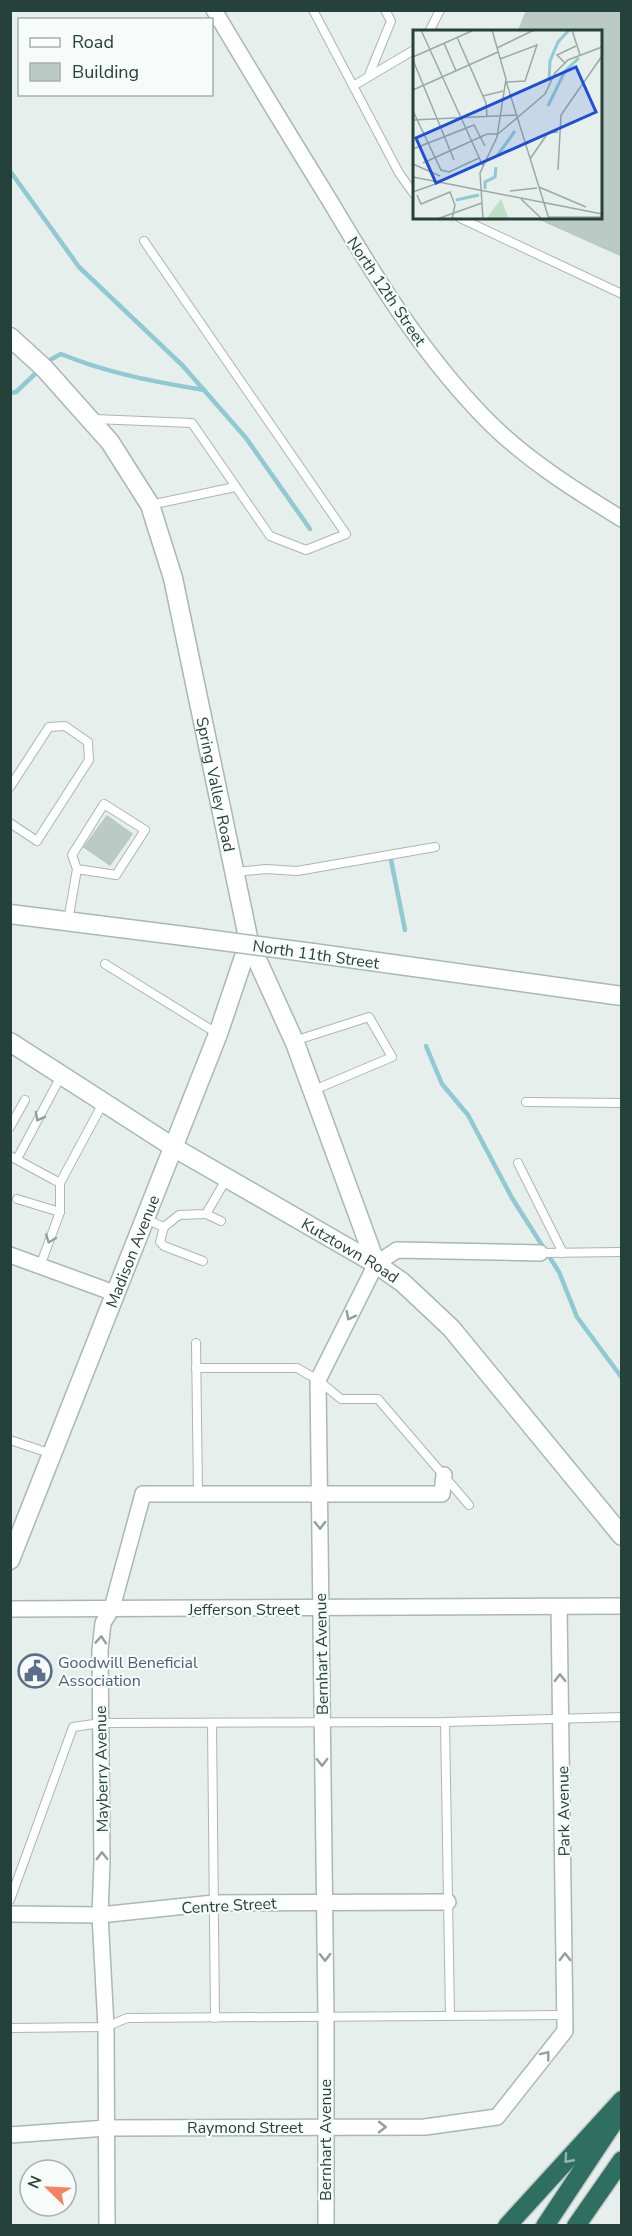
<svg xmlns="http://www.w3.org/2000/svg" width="632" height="2236" font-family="'Nunito Sans',sans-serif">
  <rect width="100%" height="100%" fill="#e6efeb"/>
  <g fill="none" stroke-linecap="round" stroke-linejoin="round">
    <g stroke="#8ec9d4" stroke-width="4.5">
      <path d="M10,171L79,267L182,365L246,438L310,529"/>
      <path d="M48,361L61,354C107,373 155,382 204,390"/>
      <path d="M10,393L16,392L36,373"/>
      <path d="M391,860L405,930"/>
      <path d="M426,1046L442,1084L468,1115L512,1198L559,1272L577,1317L622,1378"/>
    </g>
  </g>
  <g fill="#bbcac4" stroke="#b8c9c2" stroke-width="1.5">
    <path d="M527,10H622V256L537,218H600V32H518Z"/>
    <path d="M107,816L132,834L110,865L84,847Z"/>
  </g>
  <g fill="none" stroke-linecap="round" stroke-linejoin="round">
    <g stroke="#a8b8b2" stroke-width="10">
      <g id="service">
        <path d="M313,10L399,173L414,194"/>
        <path d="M429,32L440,10"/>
        <path d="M369,75L391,21L385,10"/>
        <path d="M353,86L414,50"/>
        <path d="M460,218L622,294"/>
        <path d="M94,419L192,423L270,536L306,550L346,534L144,241"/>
        <path d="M150,505L235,487"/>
        <path d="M10,787L49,727L65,726L88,742L89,760L37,841L10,823"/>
        <path d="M236,872L266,869L297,871L435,847"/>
        <path d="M68,921L77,869L72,855L104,804L145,830L116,875L77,869"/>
        <path d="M105,964L218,1034"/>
        <path d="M294,1041L369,1017L392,1057L314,1090"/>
        <path d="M526,1102L622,1103"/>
        <path d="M10,1127L25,1100"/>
        <path d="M10,1156L60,1183V1212L40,1266"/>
        <path d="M17,1159L61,1076"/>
        <path d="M518,1163L563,1253"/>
        <path d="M60,1183L103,1103"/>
        <path d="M17,1199L60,1212"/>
        <path d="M206,1214L221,1221"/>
        <path d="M145,1219L164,1227L160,1242L164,1246L203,1261"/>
        <path d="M164,1227L179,1215L206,1214L227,1178"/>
        <path d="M540,1253L622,1252"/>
        <path d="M196,1343L198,1494"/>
        <path d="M196,1368H297L318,1380L341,1399H378L469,1505"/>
        <path d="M10,1440L52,1454"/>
        <path d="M445,1722L450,2016"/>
        <path d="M212,1723L215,2018"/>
        <path d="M10,1900L73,1727L101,1723L445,1722L622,1717"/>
        <path d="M10,2028L106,2027L127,2018L565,2015"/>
      </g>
    </g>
    <g stroke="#a8b8b2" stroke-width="18">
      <g id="minor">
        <path d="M214,10C252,74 291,138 330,201C375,277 421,352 483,416C522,457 573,489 622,519"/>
        <path d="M10,1255L114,1293"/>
        <path d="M10,1609L622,1606"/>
        <path d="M10,1914L100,1915L214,1903L448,1902"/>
        <path d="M10,2135L107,2128L425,2127L497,2117L565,2031L559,1607"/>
        <path d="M107,2226L106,2027L100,1915L102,1862L100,1650L103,1623L112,1608L143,1494H442L444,1475"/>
        <path d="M326,2226V2017L318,1380L376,1264L397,1250L540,1253"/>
      </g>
    </g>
    <g stroke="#a8b8b2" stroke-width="21">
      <g id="tertiary">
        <path id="s1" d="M10,337L44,368L110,442L150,505L173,578L249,942L295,1043L376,1264"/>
        <path id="s2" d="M10,1560L218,1034L249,942"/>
      </g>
    </g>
    <g stroke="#a4bbb3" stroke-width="21">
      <g id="secondary">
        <path d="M10,914L184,936"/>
        <path d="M313,953L622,996"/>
        <path id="s3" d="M10,1042L173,1147L376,1264L402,1282L451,1328L622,1536"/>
      </g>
    </g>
    <g stroke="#c2cac8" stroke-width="21">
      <g id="motorway">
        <path d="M507,2226L622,2100"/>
        <path d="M545,2226L614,2122"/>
        <path d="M576,2226L622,2160"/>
      </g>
    </g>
    <use href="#service" stroke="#fff" stroke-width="8"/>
    <use href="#minor" stroke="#fff" stroke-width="15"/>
    <use href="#tertiary" stroke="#fff" stroke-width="18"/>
    <use href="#secondary" stroke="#fff" stroke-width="18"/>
    <use href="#motorway" stroke="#2f6f62" stroke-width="18"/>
    <g stroke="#a4bbb3" stroke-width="21" stroke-linecap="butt">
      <path id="secondary-bridge" d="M184,936L313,953"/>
    </g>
    <use href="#secondary-bridge" stroke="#fff" stroke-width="18"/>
  </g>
  <defs><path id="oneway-chevron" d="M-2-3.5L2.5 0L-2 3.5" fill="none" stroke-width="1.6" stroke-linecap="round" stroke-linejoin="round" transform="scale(1.5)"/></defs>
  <g stroke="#92a09c">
    <use href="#oneway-chevron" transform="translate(39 1117) rotate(118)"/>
    <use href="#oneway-chevron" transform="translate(50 1239) rotate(111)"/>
    <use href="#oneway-chevron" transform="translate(350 1316) rotate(117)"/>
    <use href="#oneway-chevron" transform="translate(320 1525) rotate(89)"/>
    <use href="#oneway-chevron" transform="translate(101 1640) rotate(-86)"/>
    <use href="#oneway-chevron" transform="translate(560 1678) rotate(-91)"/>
    <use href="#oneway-chevron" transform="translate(322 1762) rotate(89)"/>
    <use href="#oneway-chevron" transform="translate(102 1856) rotate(-90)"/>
    <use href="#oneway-chevron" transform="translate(325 1957) rotate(89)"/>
    <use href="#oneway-chevron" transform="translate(565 1957) rotate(-90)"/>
    <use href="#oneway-chevron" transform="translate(546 2055) rotate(-52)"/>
    <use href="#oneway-chevron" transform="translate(382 2127)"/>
  </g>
  <use stroke="#93b5ae" href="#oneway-chevron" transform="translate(568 2159) rotate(132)"/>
  <defs>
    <g id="civic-ring" transform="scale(1.725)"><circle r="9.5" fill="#f7fbf9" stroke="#5c6f8a" stroke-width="1.5"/><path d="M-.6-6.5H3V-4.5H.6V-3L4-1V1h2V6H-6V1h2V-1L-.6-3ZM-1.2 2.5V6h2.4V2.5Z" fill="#5c6f8a"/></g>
  </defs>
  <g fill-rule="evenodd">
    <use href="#civic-ring" x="35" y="1671"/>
  </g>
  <g text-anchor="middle" stroke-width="4.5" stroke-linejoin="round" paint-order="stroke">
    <g font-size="16" fill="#24423a" stroke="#f7fbf9">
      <text transform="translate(387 291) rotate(56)" y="6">North 12th Street</text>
      <text dy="6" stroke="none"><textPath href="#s1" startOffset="507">Spring Valley Road</textPath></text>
      <text transform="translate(316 954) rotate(8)" y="6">North 11th Street</text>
      <text dy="6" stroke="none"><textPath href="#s3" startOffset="399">Kutztown Road</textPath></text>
      <text dy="6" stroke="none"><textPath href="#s2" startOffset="332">Madison Avenue</textPath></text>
      <text x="244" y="1615">Jefferson Street</text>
      <text transform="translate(321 1654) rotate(-91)" y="6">Bernhart Avenue</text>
      <text transform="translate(101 1769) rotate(-91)" y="6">Mayberry Avenue</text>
      <text transform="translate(563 1811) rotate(-91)" y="6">Park Avenue</text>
      <text transform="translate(229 1905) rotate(-3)" y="6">Centre Street</text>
      <text x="245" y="2133">Raymond Street</text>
      <text transform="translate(325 2140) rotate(-90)" y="6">Bernhart Avenue</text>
    </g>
    <g font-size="16" fill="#4e5e75" stroke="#f7fbf9" text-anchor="start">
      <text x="58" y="1668">Goodwill Beneficial<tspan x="58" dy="18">Association</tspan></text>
    </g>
  </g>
  <g transform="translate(413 30)">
    <rect width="189" height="189" fill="#e6efeb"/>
    <path d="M88,169L96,189H73Z" fill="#bfe0c8"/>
    <path fill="none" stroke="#8ec9d4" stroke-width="3" d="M136,51L137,31L145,12L156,0M135,76L152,41L166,28M84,126L102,101M72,159V152L82,147L83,137M43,170L66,165"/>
    <path fill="none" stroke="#98aaa4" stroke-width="1.5" d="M8,0L70,136M159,0L167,25M44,7L73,73L74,87M31,13L43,41M84,18L121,0M0,27L61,0M87,29L124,15L112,51L94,52M0,30L41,130M152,33L144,25L163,16M93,51L136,189M0,60L85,22M70,66L90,61M0,81L28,140L36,142L66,128M0,90L103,85M85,104L132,64L142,43L155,30L189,17M0,119L61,95L72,116M117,129L135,103L145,102M10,133L74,104H85M0,134L27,146M145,140L148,85L189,26M0,147L189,184M126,157L173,177M97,161L124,158M0,162L28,152M4,165L8,174L37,162L42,175L39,189M108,169L129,189M135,187H189M24,189L69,173M70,189L67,143L84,107L93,49L79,0"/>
    <path fill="#1d4ed8" fill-opacity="0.15" stroke="#1d4ed8" stroke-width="3" d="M163,37L183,82L23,153L3,108Z"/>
    <rect width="189" height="189" fill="none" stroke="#24423a" stroke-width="3"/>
  </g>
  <rect width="632" height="2236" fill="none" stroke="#24423a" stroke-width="24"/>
  <rect x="18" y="18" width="195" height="78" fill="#f7fbf9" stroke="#a3b1ad" stroke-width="1.5"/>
  <rect x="30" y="38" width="30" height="9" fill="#ffffff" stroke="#a3b1ad" stroke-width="1.5"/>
  <text x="72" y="48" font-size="18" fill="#24423a">Road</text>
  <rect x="30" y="63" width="30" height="18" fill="#bbcac4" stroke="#a3b1ad" stroke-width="1.5"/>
  <text x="72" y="78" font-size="18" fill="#24423a">Building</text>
  <g transform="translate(48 2188) rotate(294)"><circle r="28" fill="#f7fbf9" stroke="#a3b1ad" stroke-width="1.5"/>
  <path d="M0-4.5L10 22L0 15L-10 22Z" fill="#f4845f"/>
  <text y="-9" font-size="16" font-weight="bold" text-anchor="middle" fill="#24423a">N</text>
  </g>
</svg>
